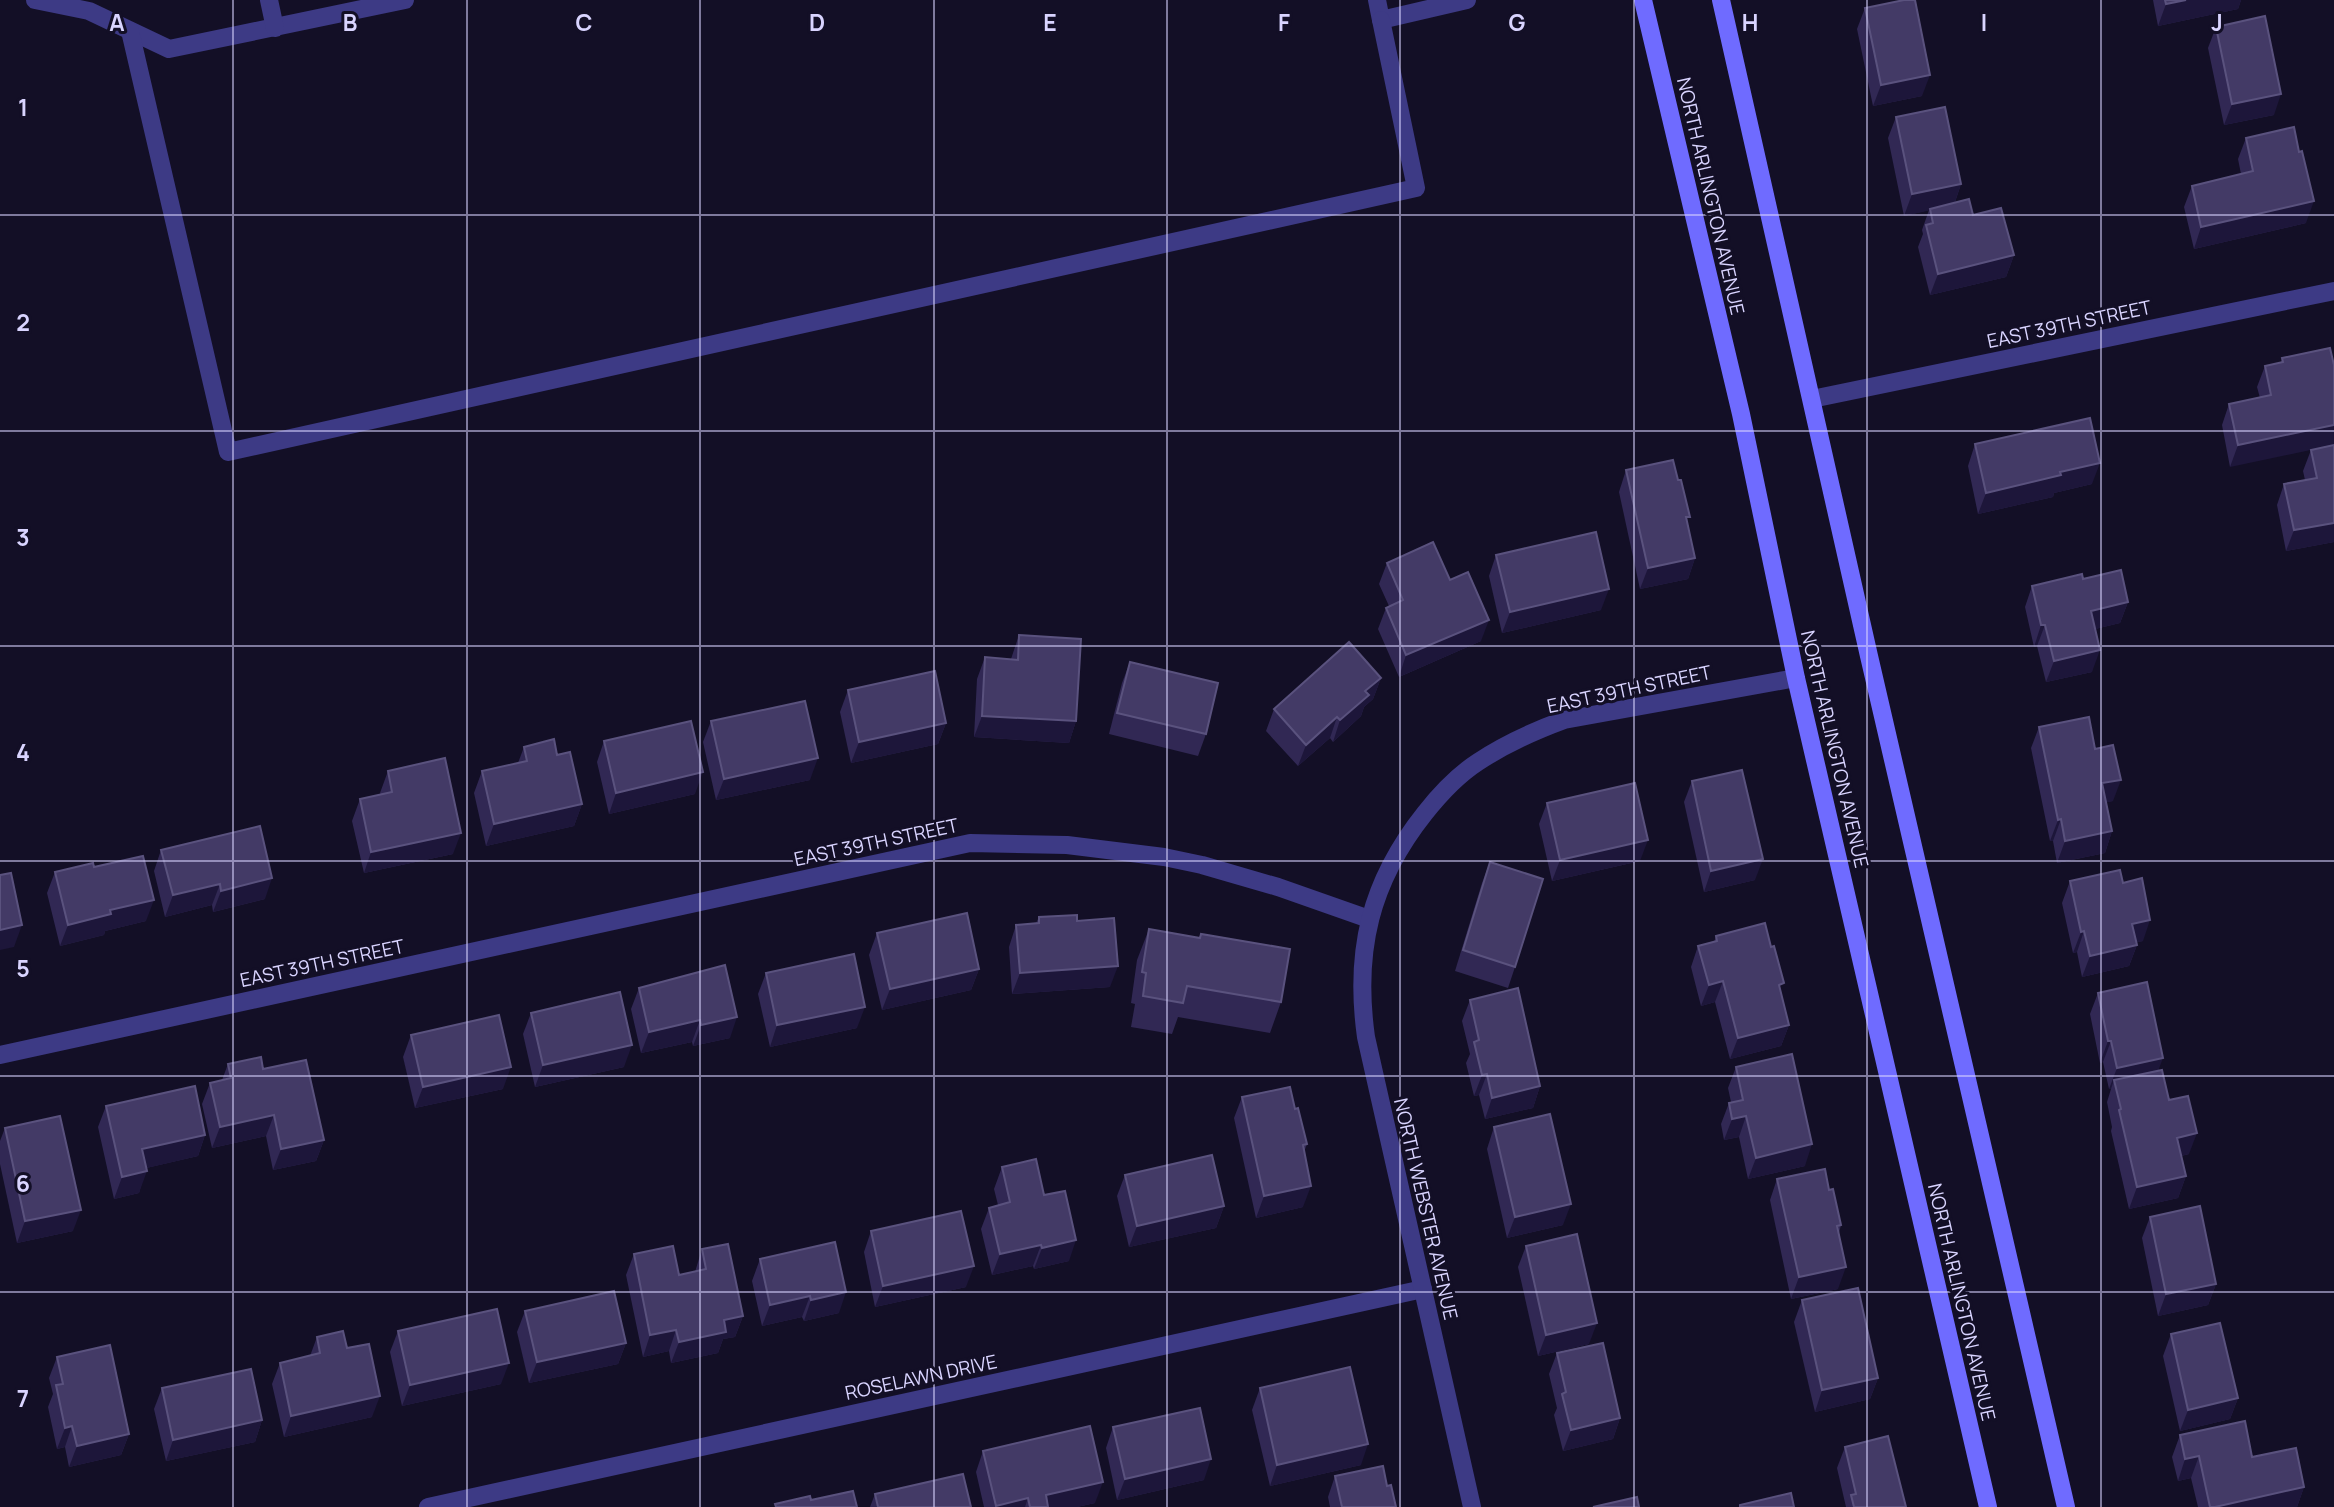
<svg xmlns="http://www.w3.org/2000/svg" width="2334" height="1507" font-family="Manrope,sans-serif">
  <rect width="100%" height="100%" fill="#130f26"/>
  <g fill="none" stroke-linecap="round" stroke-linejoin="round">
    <g stroke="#3d3a85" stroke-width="18">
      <path d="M35,0L89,11L169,49L405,0"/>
      <path d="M269,0L275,28"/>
      <path d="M1377,0L1381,20L1467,0"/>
      <path d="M130,31L228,452L1416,188L1381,20"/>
    </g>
    <g stroke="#3d3a85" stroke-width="18">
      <path d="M1812,399L2334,291"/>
      <path d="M0,1055L970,843L1067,845L1164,857L1202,865L1278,887L1369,919"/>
      <path d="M428,1507L1423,1289"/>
      <path d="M1472,1507L1366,1037C1354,951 1370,882 1425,813C1440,794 1458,775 1478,762C1505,744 1534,731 1564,720L1796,678"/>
    </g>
    <g stroke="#6f6bff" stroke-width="18">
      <path d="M1643,0L1741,414L1796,678L1988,1507"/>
      <path d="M1721,0L1869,656L2066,1507"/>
    </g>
  </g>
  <g fill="#312854">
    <path d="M2153,0H2241L2238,9L2158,26Z"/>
    <path d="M1865,8L1922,96L1873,106L1857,29Z"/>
    <path d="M2216,27L2274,115L2224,125L2208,48Z"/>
    <path d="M1896,117L1961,184L1955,202L1973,215L2014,255L2006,277L1930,295L1918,247L1923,234L1922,230L1929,210L1904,216L1888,138Z"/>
    <path d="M2246,138L2299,152L2306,223L2194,249L2184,207L2192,186L2241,174L2238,159Z"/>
    <path d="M2282,358L2334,365L2230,467L2222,425L2229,404L2260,398L2257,387L2265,366L2281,363Z"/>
    <path d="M1975,444L2092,484L2054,493L2053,497L1978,514L1968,466Z"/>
    <path d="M2334,445V542L2286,551L2277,505L2284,484L2305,480L2303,471L2311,450Z"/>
    <path d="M1626,470L1687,523L1695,558L1688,579L1640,589L1619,492Z"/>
    <path d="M1496,555L1601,610L1502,633L1489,576Z"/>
    <path d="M1387,563L1450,580L1481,641L1399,677L1378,629L1386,608L1389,606L1379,584Z"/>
    <path d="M2083,579L2128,602L2120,623L2095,629L2092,672L2046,682L2037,646L2034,647L2025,607L2032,586Z"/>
    <path d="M1019,635L1076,721L1069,743L974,737L977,679L985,657L1011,659Z"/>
    <path d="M1130,662L1206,734L1198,756L1109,734L1122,683Z"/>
    <path d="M1381,678L1373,699L1364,707L1361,716L1333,742L1330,738L1298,766L1266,731L1274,709Z"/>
    <path d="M848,690L946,723L938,744L851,763L840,712Z"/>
    <path d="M711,721L810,780L716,800L703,742Z"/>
    <path d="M2039,727L2095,749L2113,801L2106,802L2112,831L2105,853L2057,863L2053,841H2050L2031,748Z"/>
    <path d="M604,741L695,794L609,814L597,762Z"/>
    <path d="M524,747L557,755L582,804L574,826L486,846L474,793L482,771L518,763Z"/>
    <path d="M388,771L453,854L364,873L352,821L360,799L381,795L380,793Z"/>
    <path d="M1692,781L1755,880L1704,892L1684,802Z"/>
    <path d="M1547,803L1640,861L1552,881L1539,824Z"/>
    <path d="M161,850L265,899L213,912L212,905L165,917L154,871Z"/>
    <path d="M1490,862L1515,967L1508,988L1455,971L1482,883Z"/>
    <path d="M94,867L146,921L105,931L104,935L60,946L47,893L55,872Z"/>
    <path d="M2070,881L2123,883L2143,941L2137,942V945L2129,966L2082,977L2077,952L2073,953L2062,903Z"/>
    <path d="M1039,917L1077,921L1110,987L1012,994L1009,947L1016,925L1036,923Z"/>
    <path d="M1149,929L1281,1002L1270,1033L1178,1017L1172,1034L1131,1027L1135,1004L1131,1003L1137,960Z"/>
    <path d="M877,933L979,969L971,990L882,1010L869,955Z"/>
    <path d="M1716,936L1780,992L1789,1025L1781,1046L1730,1059L1715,1002L1701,1006L1691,967L1698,946L1714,942Z"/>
    <path d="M766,973L857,1028L770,1047L758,994Z"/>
    <path d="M639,988L730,1038L693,1046L692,1042L641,1053L631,1009Z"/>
    <path d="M2098,993L2159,1070L2189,1154L2181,1156L2186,1176L2178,1198L2129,1209L2111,1131L2112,1127L2107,1102L2111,1089H2109L2103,1062L2100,1063L2090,1014Z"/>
    <path d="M1470,1000L1540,1086L1533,1108L1485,1119L1479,1095L1474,1096L1466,1063L1470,1054L1462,1021Z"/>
    <path d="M531,1013L624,1067L535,1087L523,1034Z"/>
    <path d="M411,1035L503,1089L415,1108L403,1057Z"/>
    <path d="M228,1064L263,1069L324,1140L316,1161L273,1170L266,1136L212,1148L202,1104L210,1083L222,1080Z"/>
    <path d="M1736,1067L1805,1166L1748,1179L1739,1137L1724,1140L1721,1124L1729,1103L1731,1102L1728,1088Z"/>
    <path d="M1242,1097L1295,1109L1307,1144L1304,1152L1303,1207L1256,1218L1234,1118Z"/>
    <path d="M106,1106L205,1135L198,1156L146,1168L139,1193L114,1199L98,1127Z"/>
    <path d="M1494,1127L1563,1225L1507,1238L1487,1149Z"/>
    <path d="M5,1128L73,1231L17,1243L0,1164V1141Z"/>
    <path d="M1002,1167L1044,1195L1069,1261L1034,1269L1033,1266L992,1275L981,1229L989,1208L998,1205L994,1189Z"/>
    <path d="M1125,1175L1224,1206L1216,1228L1129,1247L1117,1196Z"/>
    <path d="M1777,1179L1829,1190L1841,1225L1839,1233L1838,1289L1791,1299L1770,1200Z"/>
    <path d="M2150,1217L2216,1284L2208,1305L2158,1316L2142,1238Z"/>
    <path d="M871,1231L966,1287L875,1307L864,1252Z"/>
    <path d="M1526,1246L1589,1344L1538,1356L1518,1267Z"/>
    <path d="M702,1249L743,1316L735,1337L723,1339L718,1353L671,1363L669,1351L643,1357L626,1275L634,1254L679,1275L695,1272Z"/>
    <path d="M760,1259L839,1313L804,1321L802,1317L762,1326L752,1281Z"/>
    <path d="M1802,1300L1878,1378L1870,1399L1815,1412L1794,1322Z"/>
    <path d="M525,1311L626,1343L618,1364L529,1383L517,1332Z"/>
    <path d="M398,1331L501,1384L402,1406L390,1352Z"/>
    <path d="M2171,1334L2238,1398L2230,1419L2180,1431L2163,1356Z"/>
    <path d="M317,1337L347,1348L372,1417L284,1437L272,1384L280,1363L310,1356Z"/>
    <path d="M1557,1353L1620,1418L1613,1439L1563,1451L1554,1415L1557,1408L1549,1374Z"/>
    <path d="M57,1357L129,1434L121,1455L69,1467L65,1447L57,1449L48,1407L53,1394L49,1378Z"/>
    <path d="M162,1388L262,1420L255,1442L166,1461L154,1409Z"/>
    <path d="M1260,1388L1361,1465L1270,1486L1252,1410Z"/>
    <path d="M1113,1427L1204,1480L1117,1500L1106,1448Z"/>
    <path d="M2180,1435L2252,1457L2304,1487L2297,1507H2198L2191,1478L2178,1481L2172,1457Z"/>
    <path d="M1845,1447L1906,1507H1846L1837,1468Z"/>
    <path d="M983,1451L1095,1503L1077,1507H984L976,1472Z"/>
    <path d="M1335,1476L1387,1486L1396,1507H1330L1328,1497Z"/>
    <path d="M875,1494L971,1507H870Z"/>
  </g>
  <g fill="#1d163a">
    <path d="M2186,0H2241L2238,9L2158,26L2166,4Z"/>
    <path d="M1930,75L1922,96L1873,106L1881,85Z"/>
    <path d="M2281,94L2274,115L2224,125L2232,104Z"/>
    <path d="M1961,184L1954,205L1904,216L1912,194Z"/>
    <path d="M2314,201L2306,223L2194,249L2201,227Z"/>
    <path d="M2014,255L2006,277L1930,295L1938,274Z"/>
    <path d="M2334,425V445L2230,467L2238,445Z"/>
    <path d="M2100,463L2092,484L2054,493L2053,497L1978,514L1986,493L2060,472Z"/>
    <path d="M2334,523V542L2286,551L2294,530Z"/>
    <path d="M1695,558L1688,579L1640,589L1648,568Z"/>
    <path d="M1609,589L1601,610L1502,633L1510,612Z"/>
    <path d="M2128,602L2120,623L2083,632L2091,611Z"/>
    <path d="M1489,620L1481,641L1399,677L1406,655Z"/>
    <path d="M2041,625H2045L2037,646L2034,647Z"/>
    <path d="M2100,650L2092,672L2046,682L2054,661Z"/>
    <path d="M1381,678L1373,699L1364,707L1361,716L1333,742L1340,720L1365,691Z"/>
    <path d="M982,716L1076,721L1069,743L974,737Z"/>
    <path d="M1337,717L1330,738L1298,766L1306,745Z"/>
    <path d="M946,723L938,744L851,763L859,742Z"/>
    <path d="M818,758L810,780L716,800L724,779Z"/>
    <path d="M703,772L695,794L609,814L616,793Z"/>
    <path d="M2121,780L2113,801L2094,805L2102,783Z"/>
    <path d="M582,804L574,826L486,846L494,824Z"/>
    <path d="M2061,819L2053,841H2050L2058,820Z"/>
    <path d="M2112,831L2105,853L2057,863L2065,841Z"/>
    <path d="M461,833L453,854L364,873L371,852Z"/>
    <path d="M1648,840L1640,861L1552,881L1560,860Z"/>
    <path d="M1763,859L1755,880L1704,892L1711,871Z"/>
    <path d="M272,878L265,899L213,912L221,891Z"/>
    <path d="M220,884L212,905L165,917L173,895Z"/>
    <path d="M154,900L146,921L105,931L104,935L60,946L68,925L110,910Z"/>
    <path d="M2150,920L2143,941L2125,945L2132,924Z"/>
    <path d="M22,925L14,947L0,950V930Z"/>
    <path d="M2084,931L2077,952L2073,953L2081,932Z"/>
    <path d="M2137,945L2129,966L2082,977L2090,956Z"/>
    <path d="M1118,966L1110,987L1012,994L1020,973Z"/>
    <path d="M979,969L971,990L882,1010L890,989Z"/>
    <path d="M1723,981L1715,1002L1701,1006L1709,985Z"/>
    <path d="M865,1007L857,1028L770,1047L777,1025Z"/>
    <path d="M737,1017L730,1038L693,1046L701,1025Z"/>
    <path d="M700,1020L692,1042L641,1053L649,1032Z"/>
    <path d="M1789,1025L1781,1046L1730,1059L1738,1038Z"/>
    <path d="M2108,1041H2111L2103,1062L2100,1063Z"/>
    <path d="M632,1045L624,1067L535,1087L543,1065Z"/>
    <path d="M2163,1058L2155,1079L2114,1080L2111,1089H2109L2117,1068Z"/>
    <path d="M511,1067L503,1089L415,1108L423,1087Z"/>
    <path d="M1487,1074L1479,1095L1474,1096L1482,1075Z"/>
    <path d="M1540,1086L1533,1108L1485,1119L1492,1098Z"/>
    <path d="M274,1115L266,1136L212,1148L220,1127Z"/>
    <path d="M1746,1116L1739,1137L1724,1140L1732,1119Z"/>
    <path d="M2197,1133L2189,1154L2169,1159L2177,1138Z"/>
    <path d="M205,1135L198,1156L134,1171L142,1149Z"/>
    <path d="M324,1140L316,1161L273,1170L281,1149Z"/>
    <path d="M1812,1144L1805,1166L1748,1179L1756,1158Z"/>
    <path d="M147,1171L139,1193L114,1199L122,1177Z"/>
    <path d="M2186,1176L2178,1198L2129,1209L2137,1187Z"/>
    <path d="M1311,1186L1303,1207L1256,1218L1264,1196Z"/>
    <path d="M1571,1204L1563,1225L1507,1238L1515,1217Z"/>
    <path d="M1224,1206L1216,1228L1129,1247L1137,1226Z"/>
    <path d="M81,1210L73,1231L17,1243L25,1221Z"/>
    <path d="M1076,1240L1069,1261L1034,1269L1042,1248Z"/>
    <path d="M1041,1245L1033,1266L992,1275L1000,1254Z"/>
    <path d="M974,1266L966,1287L875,1307L883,1286Z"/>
    <path d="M1846,1267L1838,1289L1791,1299L1799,1277Z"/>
    <path d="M2216,1284L2208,1305L2158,1316L2166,1294Z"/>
    <path d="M846,1292L839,1313L804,1321L811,1300Z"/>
    <path d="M810,1296L802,1317L762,1326L770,1305Z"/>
    <path d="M743,1316L735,1337L723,1339L718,1353L671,1363L679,1342L724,1320Z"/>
    <path d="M1597,1323L1589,1344L1538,1356L1546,1335Z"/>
    <path d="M676,1330L669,1351L643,1357L650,1335Z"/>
    <path d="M626,1343L618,1364L529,1383L537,1362Z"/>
    <path d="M509,1363L501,1384L402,1406L410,1385Z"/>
    <path d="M1878,1378L1870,1399L1815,1412L1822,1390Z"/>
    <path d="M380,1396L372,1417L284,1437L291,1416Z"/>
    <path d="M2238,1398L2230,1419L2180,1431L2188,1410Z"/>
    <path d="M1620,1418L1613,1439L1563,1451L1571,1430Z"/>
    <path d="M262,1420L255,1442L166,1461L173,1440Z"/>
    <path d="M72,1426L65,1447L57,1449L65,1428Z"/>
    <path d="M129,1434L121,1455L69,1467L77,1446Z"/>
    <path d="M1368,1444L1361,1465L1270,1486L1277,1465Z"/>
    <path d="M2199,1456L2191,1478L2178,1481L2185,1459Z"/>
    <path d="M1211,1459L1204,1480L1117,1500L1125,1479Z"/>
    <path d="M1103,1482L1095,1503L1077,1507H1042L1046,1495Z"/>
    <path d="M2304,1487L2297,1507H2215Z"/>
    <path d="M1028,1498L1025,1507H996V1506Z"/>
  </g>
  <g fill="#433a66" stroke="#5a527e" stroke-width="2">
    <path d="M1904,0H1915L1930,75L1881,85L1865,8Z"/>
    <path d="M2165,0H2186L2166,4Z"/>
    <path d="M2265,16L2281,94L2232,104L2216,27Z"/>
    <path d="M1945,107L1961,184L1912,194L1896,117Z"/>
    <path d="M2294,127L2299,152L2302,151L2314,201L2201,227L2192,186L2253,171L2246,138Z"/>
    <path d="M1969,199L1973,215L2001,208L2014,255L1938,274L1926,225L1933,223L1930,209Z"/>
    <path d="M2330,348L2334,365V425L2238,445L2229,404L2271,395L2265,366L2283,362L2282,358Z"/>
    <path d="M2090,418L2100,463L2060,472L2061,475L1986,493L1975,444Z"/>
    <path d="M2334,445V523L2294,530L2284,484L2317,478L2311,450Z"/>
    <path d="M1673,460L1678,480H1681L1690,517H1686L1695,558L1648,568L1626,470Z"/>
    <path d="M1596,532L1609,589L1510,612L1496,555Z"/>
    <path d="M1433,542L1450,580L1468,572L1489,620L1406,655L1386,608L1403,600L1387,563Z"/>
    <path d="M2121,570L2128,602L2091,611L2100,650L2054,661L2045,625H2041L2032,586L2082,574L2083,579Z"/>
    <path d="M1019,635L1081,639L1076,721L982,716L985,657L1018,660Z"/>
    <path d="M1349,642L1381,678L1365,691L1369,695L1340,720L1337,717L1306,745L1274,709Z"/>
    <path d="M1130,662L1218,683L1206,734L1117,713Z"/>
    <path d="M935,671L946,723L859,742L848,690Z"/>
    <path d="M805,701L818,758L724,779L711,721Z"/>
    <path d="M2089,717L2095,749L2113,745L2121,780L2102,783L2112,831L2065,841L2061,819L2058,820L2039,727Z"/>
    <path d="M691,721L703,772L616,793L604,741Z"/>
    <path d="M554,739L557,755L570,752L582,804L494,824L482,771L527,761L524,747Z"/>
    <path d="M445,758L461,833L371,852L360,799L392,792L388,771Z"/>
    <path d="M1742,770L1763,859L1711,871L1692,781Z"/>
    <path d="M1635,783L1648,840L1560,860L1547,803Z"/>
    <path d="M260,826L272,878L221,891L220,884L173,895L161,850Z"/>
    <path d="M143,856L154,900L110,910L111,914L68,925L55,872L93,863L94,867Z"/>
    <path d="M1490,862L1543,879L1515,967L1463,950Z"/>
    <path d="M2120,870L2123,883L2142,878L2150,920L2132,924L2137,945L2090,956L2084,931L2081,932L2070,881Z"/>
    <path d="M11,873L22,925L0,930V875Z"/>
    <path d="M967,913L979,969L890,989L877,933Z"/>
    <path d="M1077,915V921L1114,918L1118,966L1020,973L1016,925L1039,923V917Z"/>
    <path d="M1765,923L1771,947L1774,946L1784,983L1779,985L1789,1025L1738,1038L1723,981L1709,985L1698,946L1717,941L1716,936Z"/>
    <path d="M1149,929L1200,938L1201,934L1290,949L1281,1002L1187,986L1183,1003L1143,996L1146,973L1142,972Z"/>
    <path d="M854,954L865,1007L777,1025L766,973Z"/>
    <path d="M725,965L737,1017L701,1025L700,1020L649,1032L639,988Z"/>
    <path d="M2147,982L2163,1058L2117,1068L2111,1041H2108L2098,993Z"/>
    <path d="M1518,988L1540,1086L1492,1098L1487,1074L1482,1075L1474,1042L1479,1040L1470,1000Z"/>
    <path d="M620,992L632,1045L543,1065L531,1013Z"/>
    <path d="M499,1015L511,1067L423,1087L411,1035Z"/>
    <path d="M1792,1054L1812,1144L1756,1158L1746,1116L1732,1119L1729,1103L1743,1100L1736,1067Z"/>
    <path d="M261,1057L263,1069L306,1060L324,1140L281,1149L274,1115L220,1127L210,1083L231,1078L228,1064Z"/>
    <path d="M2162,1070L2169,1100L2188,1096L2197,1133L2177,1138L2186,1176L2137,1187L2119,1110L2121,1109L2114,1080Z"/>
    <path d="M195,1086L205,1135L142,1149L147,1171L122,1177L106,1106Z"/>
    <path d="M1290,1087L1295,1109L1298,1108L1307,1144L1303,1145L1311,1186L1264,1196L1242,1097Z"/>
    <path d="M1550,1114L1571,1204L1515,1217L1494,1127Z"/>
    <path d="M60,1116L81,1210L25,1221L5,1128Z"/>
    <path d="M1212,1155L1224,1206L1137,1226L1125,1175Z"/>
    <path d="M1036,1159L1044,1195L1065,1191L1076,1240L1042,1248L1041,1245L1000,1254L989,1208L1010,1202L1002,1167Z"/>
    <path d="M1825,1169L1829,1190L1833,1189L1841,1225L1837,1226L1846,1267L1799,1277L1777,1179Z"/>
    <path d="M2200,1206L2216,1284L2166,1294L2150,1217Z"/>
    <path d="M961,1211L974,1266L883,1286L871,1231Z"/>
    <path d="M1577,1234L1597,1323L1546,1335L1526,1246Z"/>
    <path d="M835,1242L846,1292L811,1300L810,1296L770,1305L760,1259Z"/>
    <path d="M728,1244L743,1316L724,1320L726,1332L679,1342L676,1330L650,1335L634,1254L673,1246L679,1275L706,1269L702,1249Z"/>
    <path d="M1858,1288L1878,1378L1822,1390L1802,1300Z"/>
    <path d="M614,1291L626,1343L537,1362L525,1311Z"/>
    <path d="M497,1309L509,1363L410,1385L398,1331Z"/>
    <path d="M2220,1323L2238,1398L2188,1410L2171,1334Z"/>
    <path d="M343,1331L347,1348L369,1344L380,1396L291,1416L280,1363L320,1353L317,1337Z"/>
    <path d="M1603,1343L1620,1418L1571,1430L1562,1394L1566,1392L1557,1353Z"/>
    <path d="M110,1345L129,1434L77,1446L72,1426L65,1428L56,1385L63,1384L57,1357Z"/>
    <path d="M1350,1367L1368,1444L1277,1465L1260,1388Z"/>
    <path d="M251,1369L262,1420L173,1440L162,1388Z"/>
    <path d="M1200,1408L1211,1459L1125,1479L1113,1427Z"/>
    <path d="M2245,1421L2252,1457L2296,1448L2304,1487L2215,1507H2210L2199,1456L2185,1459L2180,1435Z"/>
    <path d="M1090,1426L1103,1482L1046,1495L1048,1507H1030L1028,1498L996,1506L983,1451Z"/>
    <path d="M1888,1436L1906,1507H1854L1851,1495L1856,1494L1845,1447Z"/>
    <path d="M1383,1466L1387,1486L1391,1485L1396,1507H1342L1335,1476Z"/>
    <path d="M963,1474L971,1507H878L875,1494Z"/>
    <path d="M853,1491L857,1507H776L775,1504L810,1496L811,1500Z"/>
    <path d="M1791,1493L1794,1507H1740V1505Z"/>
    <path d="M1637,1497L1639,1507H1593Z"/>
  </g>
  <path fill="none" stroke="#d9d4ff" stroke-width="2" stroke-opacity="0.55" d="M233,0V1507M467,0V1507M700,0V1507M934,0V1507M1167,0V1507M1400,0V1507M1634,0V1507M1867,0V1507M2101,0V1507M0,215H2334M0,431H2334M0,646H2334M0,861H2334M0,1076H2334M0,1292H2334"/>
  <g text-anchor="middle" stroke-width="6" stroke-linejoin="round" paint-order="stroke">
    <g font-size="19" fill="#d9d4ff" stroke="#130f26">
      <text transform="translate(1711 196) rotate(77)" y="7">NORTH ARLINGTON AVENUE</text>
      <text transform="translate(2069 324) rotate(-12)" y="7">EAST 39TH STREET</text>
      <text transform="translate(1629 689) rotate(-12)" y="7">EAST 39TH STREET</text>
      <text transform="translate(1835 749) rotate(77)" y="7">NORTH ARLINGTON AVENUE</text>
      <text transform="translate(876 842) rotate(-12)" y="7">EAST 39TH STREET</text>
      <text transform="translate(322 963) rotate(-12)" y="7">EAST 39TH STREET</text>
      <text transform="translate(1426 1209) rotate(77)" y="7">NORTH WEBSTER AVENUE</text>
      <text transform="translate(1962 1302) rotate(77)" y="7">NORTH ARLINGTON AVENUE</text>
      <text transform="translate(921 1377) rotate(-12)" y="7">ROSELAWN DRIVE</text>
    </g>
  </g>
  <g font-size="23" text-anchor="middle" font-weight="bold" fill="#d9d4ff" stroke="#130f26" stroke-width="6" stroke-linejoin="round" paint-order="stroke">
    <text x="117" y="31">A</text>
    <text x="350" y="31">B</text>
    <text x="584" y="31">C</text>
    <text x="817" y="31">D</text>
    <text x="1050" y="31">E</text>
    <text x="1284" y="31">F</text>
    <text x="1517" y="31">G</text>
    <text x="1750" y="31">H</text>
    <text x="1984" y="31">I</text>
    <text x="2217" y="31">J</text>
    <text x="23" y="116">1</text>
    <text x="23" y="331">2</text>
    <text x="23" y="546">3</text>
    <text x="23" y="761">4</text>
    <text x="23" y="977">5</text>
    <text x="23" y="1192">6</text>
    <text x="23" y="1407">7</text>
  </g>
</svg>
